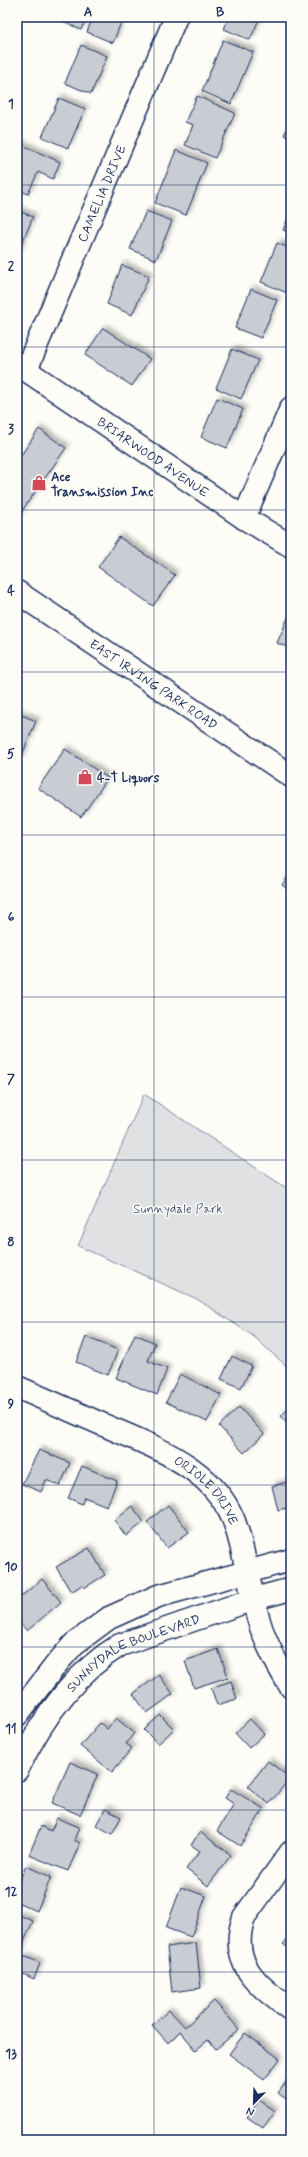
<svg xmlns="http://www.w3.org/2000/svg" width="308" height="2157" font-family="Mynerve,sans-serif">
  <defs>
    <filter id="shadow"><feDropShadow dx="3.5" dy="-3.5" stdDeviation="2" flood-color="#0004"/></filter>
  </defs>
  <rect width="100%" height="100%" fill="#fdfcf7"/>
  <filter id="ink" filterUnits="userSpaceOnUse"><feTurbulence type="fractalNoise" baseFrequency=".025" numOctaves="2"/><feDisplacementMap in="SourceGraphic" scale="8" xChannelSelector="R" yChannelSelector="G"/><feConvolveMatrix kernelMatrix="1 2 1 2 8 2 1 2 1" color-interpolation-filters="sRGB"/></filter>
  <g filter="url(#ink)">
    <path fill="#e0e1e3" stroke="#7e88a0" d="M144,1094L291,1191V1370L253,1336L197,1299L78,1246Z"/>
    <g fill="#c9ccd3" stroke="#1b2f5e" filter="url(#shadow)">
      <path d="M54,17H87L81,30Z"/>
      <path d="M93,17H123L113,43L87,32Z"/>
      <path d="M229,17H260L250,40L224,29Z"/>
      <path d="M223,40L253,52L231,104L202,91Z"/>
      <path d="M81,45L107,56L91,94L65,83Z"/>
      <path d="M197,96L235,113L215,158L185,145L193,125L185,122Z"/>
      <path d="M59,98L85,109L68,148L42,137Z"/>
      <path d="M291,119V139L284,135Z"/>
      <path d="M20,144L60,162L53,179L38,172L28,194L17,189V150Z"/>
      <path d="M176,150L207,163L186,215L155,203Z"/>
      <path d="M17,210L33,217L17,255Z"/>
      <path d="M146,211L172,221L156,260L130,249Z"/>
      <path d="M291,211V233L283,230Z"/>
      <path d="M277,243L291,249V283L287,293L261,282Z"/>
      <path d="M122,265L149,276L132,315L107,304Z"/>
      <path d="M251,289L277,300L261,338L235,328Z"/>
      <path d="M103,328L150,359L132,386L85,355Z"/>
      <path d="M232,349L258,360L241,399L216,388Z"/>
      <path d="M217,398L243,409L227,448L201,437Z"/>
      <path d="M39,429L66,448L17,518V461Z"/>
      <path d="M119,537L175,575L153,606L98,567Z"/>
      <path d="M291,611V649L277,643Z"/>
      <path d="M17,713L36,721L20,760L17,759Z"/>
      <path d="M65,749L108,778L81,817L38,788Z"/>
      <path d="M291,872V892L282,885Z"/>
      <path d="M135,1334L155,1343L148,1361L167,1369L157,1395L116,1378Z"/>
      <path d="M86,1337L118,1350L108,1375L76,1362Z"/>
      <path d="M232,1356L252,1366L241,1388L221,1379Z"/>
      <path d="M180,1374L221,1395L207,1422L166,1402Z"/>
      <path d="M291,1406V1427L281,1416Z"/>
      <path d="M239,1407L264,1434L244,1453L219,1426Z"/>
      <path d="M39,1450L70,1463L60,1486L46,1480L41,1492L22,1484Z"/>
      <path d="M82,1466L117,1481L107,1506L84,1497L82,1504L68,1498Z"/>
      <path d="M291,1481V1507L278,1510L272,1486Z"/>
      <path d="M168,1505L189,1532L167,1548L147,1522Z"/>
      <path d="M132,1506L144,1522L126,1536L114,1520Z"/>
      <path d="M89,1548L105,1575L84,1588L82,1585L71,1592L56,1567Z"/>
      <path d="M42,1579L61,1602L27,1631L17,1620V1600Z"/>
      <path d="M218,1649L228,1677L194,1688L185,1661Z"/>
      <path d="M159,1675L173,1694L147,1713L133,1694Z"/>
      <path d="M231,1681L237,1699L217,1705L211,1688Z"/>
      <path d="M160,1715L174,1729L158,1744L144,1730Z"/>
      <path d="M116,1718L134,1733L126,1744L132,1748L112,1772L80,1746L100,1723L107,1729Z"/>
      <path d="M250,1719L264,1734L249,1748L235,1733Z"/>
      <path d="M268,1761L290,1778L269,1804L248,1787Z"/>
      <path d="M70,1762L98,1774L80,1815L52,1803Z"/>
      <path d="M231,1789L264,1809L240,1846L217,1831L234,1804L225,1798Z"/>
      <path d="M105,1809L121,1817L112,1834L96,1825Z"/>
      <path d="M57,1818L79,1827L74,1840L80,1843L68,1871L29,1855L41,1826L51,1831Z"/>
      <path d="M200,1832L231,1855L208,1886L186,1869L200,1851L191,1845Z"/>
      <path d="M26,1866L51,1877L37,1911L17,1902V1886Z"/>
      <path d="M181,1887L206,1896L191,1937L166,1928Z"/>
      <path d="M17,1914L33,1921L19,1953H17Z"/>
      <path d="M291,1935V1950L283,1944Z"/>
      <path d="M196,1943L201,1988L172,1992L167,1947Z"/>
      <path d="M24,1956L40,1963L34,1979L17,1971Z"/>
      <path d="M214,2001L239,2029L216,2049L208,2040L196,2050L180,2031L168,2043L152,2025L169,2010L185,2027Z"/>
      <path d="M245,2033L280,2059L264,2080L229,2054Z"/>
      <path d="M291,2075V2103L278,2093Z"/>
      <path d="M259,2100L275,2111L263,2128L247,2117Z"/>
    </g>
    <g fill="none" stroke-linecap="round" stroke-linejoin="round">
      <g stroke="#1b2f5e" stroke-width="25">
        <g id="minor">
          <path id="s1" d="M17,364L244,518L291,546"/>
          <path id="s2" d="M26,370L176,17"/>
          <path d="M244,518L291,408"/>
          <path id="s3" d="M17,1387C47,1400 77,1413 106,1426C157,1448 220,1470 237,1530C246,1560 250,1591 259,1621C264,1639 280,1671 291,1687"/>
          <path d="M17,1715L59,1661L74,1644L109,1618L158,1596L291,1560"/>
          <path id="s4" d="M17,1770C40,1722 74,1673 120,1645L254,1599L291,1589"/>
          <path d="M291,1852L244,1917C228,1963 257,1985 291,2010"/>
        </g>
      </g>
      <g stroke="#1b2f5e" stroke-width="25">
        <g id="major">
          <path id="s5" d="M17,592L291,776"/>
        </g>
      </g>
      <use href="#minor" stroke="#fdfcf7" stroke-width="22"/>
      <use href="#major" stroke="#fdfcf7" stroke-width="22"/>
    </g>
  </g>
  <path fill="none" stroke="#1b2f5e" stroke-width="1" stroke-opacity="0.55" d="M154,17V2140M17,185H291M17,347H291M17,510H291M17,672H291M17,835H291M17,997H291M17,1160H291M17,1322H291M17,1485H291M17,1647H291M17,1810H291M17,1972H291"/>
  <defs>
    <g id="shop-bare" transform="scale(1.2)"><path d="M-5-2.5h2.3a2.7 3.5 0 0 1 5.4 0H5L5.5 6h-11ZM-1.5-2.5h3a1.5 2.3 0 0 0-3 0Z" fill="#d1495b" stroke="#fdfcf7" stroke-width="2.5" paint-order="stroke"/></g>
  </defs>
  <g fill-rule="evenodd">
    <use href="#shop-bare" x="39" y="483"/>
    <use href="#shop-bare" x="85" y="777"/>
  </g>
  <g text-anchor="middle" stroke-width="3" stroke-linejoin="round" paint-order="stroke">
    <g font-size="13" fill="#1b2f5e" stroke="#fdfcf7">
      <text dy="5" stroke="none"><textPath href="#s2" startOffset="192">CAMELIA DRIVE</textPath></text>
      <text dy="5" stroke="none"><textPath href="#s1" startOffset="165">BRIARWOOD AVENUE</textPath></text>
      <text dy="5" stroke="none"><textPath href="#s5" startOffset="165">EAST IRVING PARK ROAD</textPath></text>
      <text dy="5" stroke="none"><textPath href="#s3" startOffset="219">ORIOLE DRIVE</textPath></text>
      <text dy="5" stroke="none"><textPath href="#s4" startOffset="172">SUNNYDALE BOULEVARD</textPath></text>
    </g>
    <g font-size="13" font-weight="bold" fill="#1b2f5e" stroke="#fdfcf7" text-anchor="start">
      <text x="51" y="481">Ace<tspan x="51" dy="15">Transmission Inc</tspan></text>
      <text x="97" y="782">4-T Liquors</text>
    </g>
    <g font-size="13" fill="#4c5c7f" stroke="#fdfcf7">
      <text x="178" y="1213">Sunnydale Park</text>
    </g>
  </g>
  <rect width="308" height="2157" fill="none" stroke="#fdfcf7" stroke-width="44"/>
  <g transform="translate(254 2103) rotate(203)" stroke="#fdfcf7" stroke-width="3" paint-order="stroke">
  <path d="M0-3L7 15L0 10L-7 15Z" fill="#1b2f5e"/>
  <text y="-6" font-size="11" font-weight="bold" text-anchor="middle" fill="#1b2f5e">N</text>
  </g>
  <rect x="22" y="22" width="264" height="2113" fill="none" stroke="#1b2f5e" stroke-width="1.5"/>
  <g font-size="13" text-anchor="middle" font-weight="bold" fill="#1b2f5e">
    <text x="88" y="16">A</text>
    <text x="220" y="16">B</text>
    <text x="11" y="108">1</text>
    <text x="11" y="270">2</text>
    <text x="11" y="433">3</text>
    <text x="11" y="595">4</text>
    <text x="11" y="758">5</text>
    <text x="11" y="921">6</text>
    <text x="11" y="1083">7</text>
    <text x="11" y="1246">8</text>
    <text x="11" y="1408">9</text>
    <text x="11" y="1571">10</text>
    <text x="11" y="1733">11</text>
    <text x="11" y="1896">12</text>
    <text x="11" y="2058">13</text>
  </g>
</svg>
